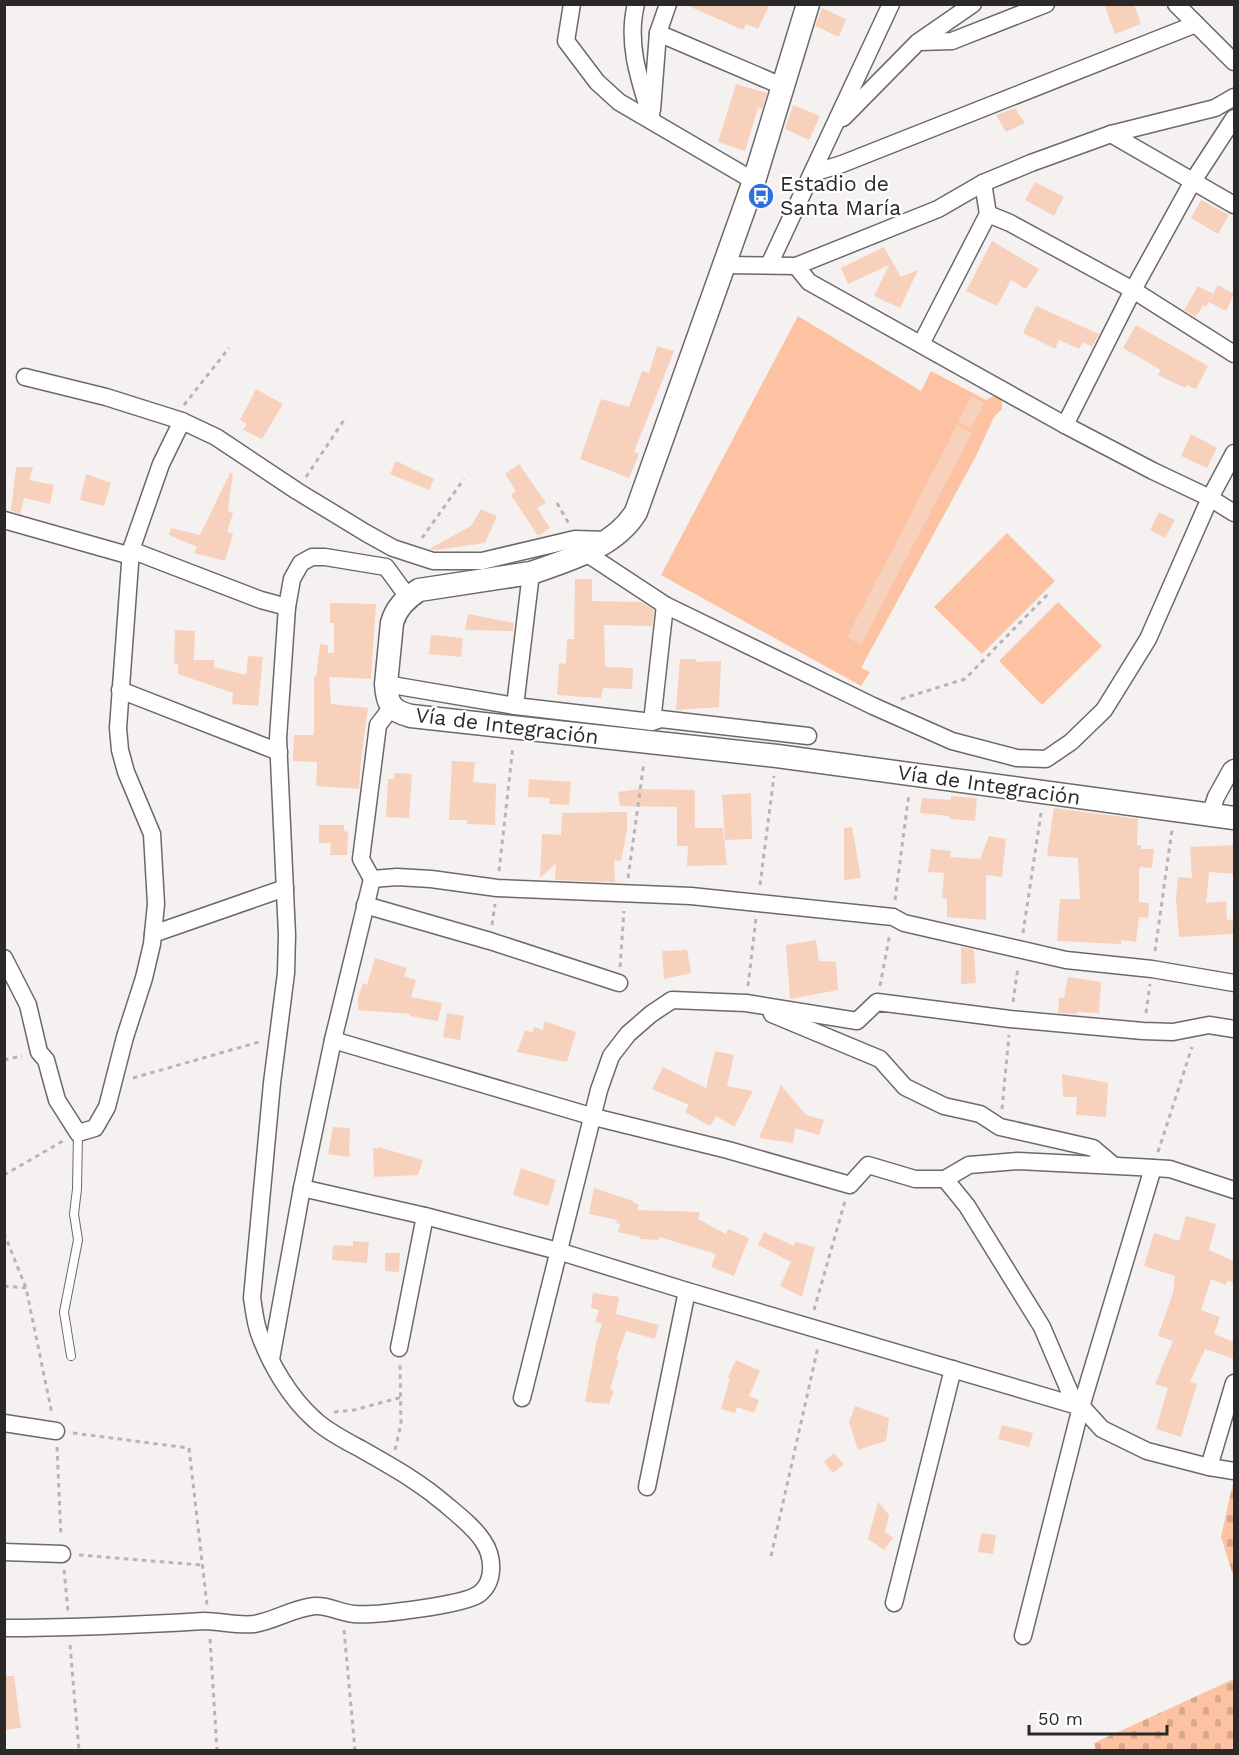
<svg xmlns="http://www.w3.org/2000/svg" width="1239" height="1755" font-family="'Work Sans',sans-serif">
  <defs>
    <pattern id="cemetery-stones" width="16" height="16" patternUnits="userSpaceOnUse" patternTransform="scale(1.5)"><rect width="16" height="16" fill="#fcc2a2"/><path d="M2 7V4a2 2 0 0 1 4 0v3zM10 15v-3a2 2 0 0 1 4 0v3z" fill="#d8a78c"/></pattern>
  </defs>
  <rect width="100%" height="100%" fill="#f5f1f0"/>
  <g fill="#fcc2a2">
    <path d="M798,316L921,391L931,371L986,400L994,396L1002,399V409L994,417L976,456L861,668L870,672L861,686L661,575Z"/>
    <path d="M1007,533L1055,581L982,654L934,607Z"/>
    <path d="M1058,602L1102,646L1042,705L999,661Z"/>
  </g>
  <g fill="url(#cemetery-stones)">
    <path d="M1234,1479V1578L1221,1537Z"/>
    <path d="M1234,1679V1750H1096L1094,1743Z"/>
  </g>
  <g fill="#f7d1bc">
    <path d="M684,4H770L758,29L746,24L743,30Z"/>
    <path d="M1104,4H1134L1141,24L1115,34Z"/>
    <path d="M822,8L846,19L839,37L815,26Z"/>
    <path d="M736,84L767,93L762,109L758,108L745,151L718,142Z"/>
    <path d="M793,105L820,116L809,140L785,129Z"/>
    <path d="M1015,108L1025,123L1006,132L996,115Z"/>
    <path d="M1035,182L1064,197L1054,216L1025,200Z"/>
    <path d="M1201,200L1229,215L1218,234L1191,218Z"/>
    <path d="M992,241L1039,269L1026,289L1011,280L997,306L966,291Z"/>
    <path d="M884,247L901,277L918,270L900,308L874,296L889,265L848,284L841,268Z"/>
    <path d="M1218,285L1234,294L1226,311L1209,302Z"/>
    <path d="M1198,286L1213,294L1206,307L1203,305L1196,317L1184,310Z"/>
    <path d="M1036,306L1099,334L1092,347L1083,342L1079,349L1059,340L1055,349L1023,333Z"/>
    <path d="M1136,325L1208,366L1196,389L1187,385L1185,388L1158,375L1161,370L1123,348Z"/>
    <path d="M657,346L674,351L634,452L639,454L629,478L580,459L601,399L629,407L642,371L649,373Z"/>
    <path d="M256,389L283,404L262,439L243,430L247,424L240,420Z"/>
    <path d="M971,396L984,403L971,429L958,422Z"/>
    <path d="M957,425L972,433L861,645L847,637Z"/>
    <path d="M1191,434L1217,448L1207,468L1181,456Z"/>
    <path d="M396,461L434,479L429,490L390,474Z"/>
    <path d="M519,464L546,503L537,508L550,528L538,536L511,495L516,491L505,474Z"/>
    <path d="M16,467H33L29,480L54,485L50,504L24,498L20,514L11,511Z"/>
    <path d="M230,473H233L228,511L233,513L227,532L233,534L225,561L194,553L197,547L169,535L171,528L200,535Z"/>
    <path d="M86,474L111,483L104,506L80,500Z"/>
    <path d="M481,509L497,516L485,543L436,550L429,549L471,526Z"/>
    <path d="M1159,512L1175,520L1165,538L1150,530Z"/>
    <path d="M575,579H592V601L641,602L654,610L652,626L604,625L605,667L633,668L632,689L603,688L601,698L557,695L559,663L566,664L567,639H574Z"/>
    <path d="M330,603L376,604L371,679L329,677L331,704L368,708L361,761L359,789L316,786L317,762L293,761L294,735H314V677H316L320,644L328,645V653H334V623H330Z"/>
    <path d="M468,614L514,623L513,631L465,630Z"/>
    <path d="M175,630L195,631L194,660H214V667L246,675L248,656L263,657L258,706L232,704L233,693L178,674V664L174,663Z"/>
    <path d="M431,635L463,638L461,657L429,654Z"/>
    <path d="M680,659H696V662L721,661L719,707L676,710Z"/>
    <path d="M452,761L475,762L473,782L496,784L495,825L467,824V820H449Z"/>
    <path d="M394,773L412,774L409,818L386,817L388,779H394Z"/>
    <path d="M529,779L571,782L569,805L549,804L550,798L528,797Z"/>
    <path d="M640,789L695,790V828H723L727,865L687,866L688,846H677V807L620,806L618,792Z"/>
    <path d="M751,793L752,839L725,840L722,795Z"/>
    <path d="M951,796L977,798L975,821L949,819V816L920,813L922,798L951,800Z"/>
    <path d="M1054,808L1138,819L1137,845H1141V849H1154L1152,868L1140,867L1139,871V902L1149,903L1148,918L1139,917L1136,942L1121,940V944L1057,941L1060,899H1080L1078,858L1048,856L1047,854Z"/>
    <path d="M627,812V830L621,861L614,860L615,882L555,880L556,863L540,878L542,834L561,835L562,813Z"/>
    <path d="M319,825H344V831L348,832L347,855H330L331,843H319Z"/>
    <path d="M852,827L861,878L844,880V828Z"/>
    <path d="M989,836L1006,839L1002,877L986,875V920L947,917V899L942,898L944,873L928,872L931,849L951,851L950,857L980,859Z"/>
    <path d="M1234,845V874L1209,872L1206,903L1226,901L1227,920L1234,919V934L1179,937L1176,898L1178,877L1192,878L1190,847Z"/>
    <path d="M816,940L819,961L836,962L838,990L790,999L786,945Z"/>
    <path d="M961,947L974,950L976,983L961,984Z"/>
    <path d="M687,950L691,973L664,979L662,951Z"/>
    <path d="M375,958L407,968L404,976L416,980L411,997L442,1003L438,1021L410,1016V1014L358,1010V998L363,983L367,985Z"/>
    <path d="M1068,977L1101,982L1099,1013L1077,1012V1014L1058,1013L1059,998H1064Z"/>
    <path d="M447,1013L464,1016L460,1040L443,1037Z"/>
    <path d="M544,1021L576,1032L567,1062L517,1052L525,1030L532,1033L534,1027L543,1030Z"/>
    <path d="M715,1051L734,1055L727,1086L753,1091L734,1127L716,1116L710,1126L685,1112L689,1105L652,1089L663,1067L706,1088Z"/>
    <path d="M1062,1074L1108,1083L1106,1117L1076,1115L1077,1097H1063Z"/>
    <path d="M781,1085L806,1115L824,1120L819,1135L795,1128L793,1143L759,1138Z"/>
    <path d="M333,1127L350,1128L349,1157L328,1154Z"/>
    <path d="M378,1147L423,1160L418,1175L374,1177L373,1148L378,1149Z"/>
    <path d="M521,1168L556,1180L548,1206L513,1195Z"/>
    <path d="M594,1188L633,1201V1202L639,1205L637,1210L700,1212L698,1219L726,1234L728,1229L749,1238L734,1276L711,1267L716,1254L659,1237V1240L640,1239V1237L618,1232L620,1224L616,1223L617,1220L589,1214Z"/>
    <path d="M1186,1216L1216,1224L1209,1250L1234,1261V1283L1227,1281L1226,1285L1211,1279L1201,1310L1220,1317L1214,1334L1234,1342V1359L1205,1349L1190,1382L1197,1384L1181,1437L1156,1429L1168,1388L1155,1384L1173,1341L1158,1336L1173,1293L1175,1276L1144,1266L1154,1233L1179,1241Z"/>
    <path d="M764,1232L794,1246L795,1242L815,1247L802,1297L780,1286L791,1262L758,1245Z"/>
    <path d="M353,1241L369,1242L367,1263L332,1260L333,1245L353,1246Z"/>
    <path d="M385,1253H400L399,1272L385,1271Z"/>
    <path d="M593,1293L619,1297L616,1314L659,1325L655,1339L626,1331L616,1359L619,1360L610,1389L614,1391L609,1404L585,1402L596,1343L602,1324L595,1322L599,1310L591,1308Z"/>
    <path d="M736,1360L760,1371L749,1396L759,1400L754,1413L737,1407L735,1413L721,1409L730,1378L728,1377Z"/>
    <path d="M855,1406L889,1418L886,1441L858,1450L849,1422Z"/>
    <path d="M1002,1425L1033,1433L1029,1447L998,1439Z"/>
    <path d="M834,1453L844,1464L833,1473L824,1462Z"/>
    <path d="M878,1502L889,1515L885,1532L893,1538L884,1550L868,1539Z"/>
    <path d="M981,1533L996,1535L993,1554L978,1552Z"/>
    <path d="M4,1676H14L21,1728L4,1730Z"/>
  </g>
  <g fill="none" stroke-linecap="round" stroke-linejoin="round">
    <g stroke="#6c6968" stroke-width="10">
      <path id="lane" d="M71,1356L64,1312L78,1240L74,1214L77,1189L78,1133"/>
    </g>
    <g stroke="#6c6968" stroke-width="19">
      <g id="street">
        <path d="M572,4L566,41L597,82L619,102L754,181"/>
        <path d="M636,4C626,44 640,82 652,120"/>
        <path d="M1176,4L1234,62"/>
        <path d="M658,33L782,86"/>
        <path d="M919,42L952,41L1046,4"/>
        <path d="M652,110L658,33L668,4"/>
        <path d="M843,118L918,42L973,4"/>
        <path d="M1111,134L1234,205"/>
        <path d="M813,173L842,164L1196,24"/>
        <path d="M983,183L988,214L1010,223L1133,290L1234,354"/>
        <path d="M725,265L796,266L938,209L983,183L1031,163L1111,134L1215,108L1234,97"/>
        <path d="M769,265L891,4"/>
        <path d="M796,266L809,282L1065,425L1153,471L1210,498L1234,513"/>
        <path d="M921,344L988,214"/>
        <path d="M25,377L106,397L182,421"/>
        <path d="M1065,425L1133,290L1193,181L1234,118"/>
        <path d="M4,520L131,556"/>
        <path d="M131,550L261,600L287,607"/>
        <path d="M586,553L665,605L873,706L952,741L1017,758L1046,759L1071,742L1104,710L1148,639L1210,498L1234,453"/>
        <path d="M386,684L515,706L652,722L661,719L808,736"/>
        <path d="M120,690L279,752"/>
        <path d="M515,706L531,573"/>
        <path d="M652,722L665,605"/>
        <path d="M1210,815L1216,797L1231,770L1234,768"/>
        <path d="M372,879L397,877L431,879L497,888L691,896L893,917L904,923L1066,960L1152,969L1234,983"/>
        <path d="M365,905L490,941L619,983"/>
        <path d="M153,934L285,888"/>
        <path d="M4,958L28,1005L39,1052L46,1060L57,1100L78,1133L95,1128L107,1107L125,1037L144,978L152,944L156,904L152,834L126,772L120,750L118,728L131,550L161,464L182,421L216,437L297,491L366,533L393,548L433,561H482L575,539L607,540"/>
        <path d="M772,1014L880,1059L905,1087L944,1106L980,1114L1000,1127L1093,1148L1113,1165"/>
        <path d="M333,1040L594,1117L728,1150L850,1185L868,1165L915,1179H945L969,1165L1018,1161L1137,1167L1170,1169L1234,1190"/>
        <path d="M945,1179L967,1206L1042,1327L1071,1395L1102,1429L1147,1451L1209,1467L1234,1471"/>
        <path d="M302,1188L425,1216L558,1251L687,1291L1081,1407"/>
        <path d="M399,1348L425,1216"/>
        <path d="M271,1359L302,1188L333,1040L372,879L361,859L378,725L392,707"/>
        <path d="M522,1398L599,1090L611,1056L628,1034L651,1014L672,1000L746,1003L857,1021L877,1002L1010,1019L1143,1031L1173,1032L1209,1025L1234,1029"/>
        <path d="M4,1423L56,1431"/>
        <path d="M1209,1467L1234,1383"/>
        <path d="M647,1487L687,1291"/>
        <path d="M4,1552L62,1554"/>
        <path d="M894,1603L953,1369"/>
        <path d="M4,1628C71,1628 137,1625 204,1621C220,1621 238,1626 254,1624C274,1621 293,1608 315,1606C329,1605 340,1613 354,1614C374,1616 464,1605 479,1594C495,1582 494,1557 483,1541C474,1527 457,1514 444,1503C417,1480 392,1467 361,1449C346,1441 328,1432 315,1420C290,1398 270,1364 259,1333C255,1322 254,1309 252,1298L272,1083L286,973L287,935L278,738L287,607L292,579L301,563L312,557H325L386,567L408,597"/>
        <path d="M1023,1636L1081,1407L1153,1168"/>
      </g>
    </g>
    <g stroke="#6c6968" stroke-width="25">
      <path id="secondary" d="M808,4L754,181L636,512C615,547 568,560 531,573L419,590C406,598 396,608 392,623L386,684C387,704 391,711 411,716L777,756L1234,818"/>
    </g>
    <g stroke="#b7b4b3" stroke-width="3" stroke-dasharray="4.5 4.5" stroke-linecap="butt">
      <path d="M184,405L229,348"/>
      <path d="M306,477L346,417"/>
      <path d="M557,503L569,524"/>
      <path d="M422,538L464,479"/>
      <path d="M901,699L965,679L1049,593"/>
      <path d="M499,871L513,746"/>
      <path d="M628,878L644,762"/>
      <path d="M760,885L774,776"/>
      <path d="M895,900L909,793"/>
      <path d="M492,925L495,904"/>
      <path d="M1023,933L1041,813"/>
      <path d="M1155,951L1172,830"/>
      <path d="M620,967L624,911"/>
      <path d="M748,986L756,918"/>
      <path d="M880,986L890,933"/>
      <path d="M1013,1002L1018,967"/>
      <path d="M1146,1013L1150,984"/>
      <path d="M4,1060L22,1056"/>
      <path d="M133,1078L259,1042"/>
      <path d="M1002,1109L1009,1035"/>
      <path d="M1158,1152L1192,1047"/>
      <path d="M4,1175L63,1141"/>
      <path d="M4,1233L26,1288L52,1414"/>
      <path d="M4,1286L26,1288"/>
      <path d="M814,1310L845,1201"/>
      <path d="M334,1412L354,1410L402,1397"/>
      <path d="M73,1433L189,1448L207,1605"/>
      <path d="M57,1447L61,1536"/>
      <path d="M395,1450L401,1424L400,1365"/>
      <path d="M79,1555L201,1565"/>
      <path d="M771,1556L818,1347"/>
      <path d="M64,1570L68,1611"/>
      <path d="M344,1630L355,1750"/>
      <path d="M210,1639L217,1750"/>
      <path d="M70,1645L79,1750"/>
    </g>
    <use href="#lane" stroke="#fff" stroke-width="8"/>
    <use href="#street" stroke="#fff" stroke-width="16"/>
    <use href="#secondary" stroke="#fff" stroke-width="22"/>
  </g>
  <defs>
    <g id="bus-disc" transform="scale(1.35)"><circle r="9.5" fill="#2e70dd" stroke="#fff"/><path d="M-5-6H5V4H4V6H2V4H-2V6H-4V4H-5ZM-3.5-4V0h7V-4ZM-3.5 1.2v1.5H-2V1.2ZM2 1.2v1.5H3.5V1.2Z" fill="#fff"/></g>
  </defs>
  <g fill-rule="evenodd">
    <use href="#bus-disc" x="761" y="196"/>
  </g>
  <g text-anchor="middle" stroke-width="4.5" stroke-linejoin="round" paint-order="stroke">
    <g font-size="21" fill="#2a2928" stroke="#fff" text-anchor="start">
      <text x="780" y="191">Estadio de<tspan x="780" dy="24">Santa María</tspan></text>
    </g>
    <g font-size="21" fill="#2a2928" stroke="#fff">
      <text transform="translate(507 726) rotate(7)" y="7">Vía de Integración</text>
      <text transform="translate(989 785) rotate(8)" y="7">Vía de Integración</text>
    </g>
  </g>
  <rect width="1239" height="1755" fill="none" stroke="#2a2928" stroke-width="12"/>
  <path d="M1029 1725v9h138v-9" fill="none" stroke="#2a2928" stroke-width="3"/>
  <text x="1038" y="1725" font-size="18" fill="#2a2928" stroke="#ffffff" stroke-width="4.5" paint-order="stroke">50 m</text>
</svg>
